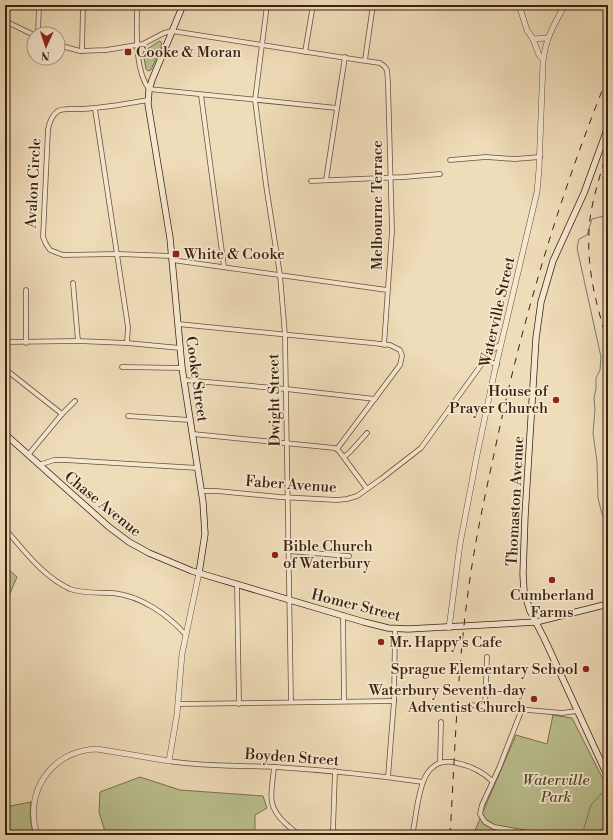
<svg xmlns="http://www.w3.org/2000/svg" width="613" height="840" font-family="'Libre Bodoni',serif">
  <rect width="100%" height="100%" fill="#efdcb8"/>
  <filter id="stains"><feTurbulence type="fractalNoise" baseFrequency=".005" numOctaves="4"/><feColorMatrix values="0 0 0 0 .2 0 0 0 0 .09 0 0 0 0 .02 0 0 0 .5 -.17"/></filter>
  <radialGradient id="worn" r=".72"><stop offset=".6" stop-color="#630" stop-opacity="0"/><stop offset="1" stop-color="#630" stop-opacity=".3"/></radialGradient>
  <g fill="#bac08e" stroke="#7b704e">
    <path d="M159,41L161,42L162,45L151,70L148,71L146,69L143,52Z"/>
    <path d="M5,566L17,577L5,605Z"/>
    <path d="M553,715L572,718L605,783L608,789V827L592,833L579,835H473L516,735L547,744Z"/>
    <path d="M140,777L180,790L263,796L267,808L255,815V835H106L99,812L100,792Z"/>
    <path d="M31,802L30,816L33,835H5V807Z"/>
  </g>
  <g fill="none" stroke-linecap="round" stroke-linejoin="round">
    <g stroke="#787c76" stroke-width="1">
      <path d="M608,215L592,219L587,235L579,239L577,248L601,357L600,370L596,378V389L594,398L595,410L593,433L597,462L598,498L602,514L608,526"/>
      <path d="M582,835L591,805L601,794L608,789"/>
    </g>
    <g stroke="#695039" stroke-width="5.5">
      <g id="minor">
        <path d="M137,5C137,30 134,69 149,89L337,108"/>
        <path d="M267,5L255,100L266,185L280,275L285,335L291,702"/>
        <path d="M5,21L34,35"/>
        <path d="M38,34L39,5"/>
        <path d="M58,45L80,51L106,50L143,44L164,33L172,31L359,60L380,63L384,66L387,70L388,83L392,231L384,345"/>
        <path d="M82,51L83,5"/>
        <path d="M305,52L313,5"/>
        <path d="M365,60L373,5"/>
        <path d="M201,95L224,267"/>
        <path d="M148,100C124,104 101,109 76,109C70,109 63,108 58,111C51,116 49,123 48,130L43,237L46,244L50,250L63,255L118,254L172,256"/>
        <path d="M95,109L128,327L127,343"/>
        <path d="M450,160L486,157L515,159L540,157"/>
        <path d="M326,180L345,57"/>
        <path d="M311,181L404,177L440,174"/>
        <path d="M172,260L387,290"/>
        <path d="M73,283L78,341"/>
        <path d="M26,290V343"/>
        <path d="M178,324L372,343L390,345L400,350L402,356L400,365L337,449"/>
        <path d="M5,342L78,341L127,343L180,348"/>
        <path d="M485,359L497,365"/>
        <path d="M122,367L182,368"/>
        <path d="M5,369L62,414"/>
        <path d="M184,380L286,389L375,399"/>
        <path d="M128,416L190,420"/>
        <path d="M193,434L335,448L339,451L367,489"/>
        <path d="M28,455L62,414L75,401"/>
        <path d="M344,457L350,452L367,433"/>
        <path d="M39,465L54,460H65L198,468"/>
        <path d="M202,491H217L280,497L337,500L347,499L357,496L381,479L421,448L481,365L494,349L501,344"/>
        <path d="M5,529C25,551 42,576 70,589C84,594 99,592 113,593C141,596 167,614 186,635"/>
        <path d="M288,551L349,556"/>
        <path d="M237,584L239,704"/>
        <path d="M343,615L344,701"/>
        <path d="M178,704L394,701"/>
        <path d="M469,705L562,713L577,711"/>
        <path d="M485,706L487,657"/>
        <path d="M522,709L499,768L482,805L480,814L485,822L494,827L539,835"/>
        <path d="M169,761C204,767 239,765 275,767C324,770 374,775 423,782"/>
        <path d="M440,762L441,722"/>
        <path d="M274,767C272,793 265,805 286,824C291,828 295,833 301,835"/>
        <path d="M388,777L394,701L395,629"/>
        <path d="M333,830L335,771"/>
        <path d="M330,835L333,830L339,835"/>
        <path d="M412,835C419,809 416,753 457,763C471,766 483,772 492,781"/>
        <path d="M599,835L608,832"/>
      </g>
    </g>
    <g stroke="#695039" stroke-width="6">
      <g id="tertiary">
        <path d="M519,5L527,30L533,39L539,55L543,59"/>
        <path d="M533,39L547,38"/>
        <path d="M449,628L460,544L477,455L494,374L537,192L539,169L543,62C545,40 554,24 565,5"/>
        <path d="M37,835C23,792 52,750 97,749L169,761L177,714L182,654L199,573"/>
      </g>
    </g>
    <g stroke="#3c210f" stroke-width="7">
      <g id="secondary">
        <path d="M183,5L152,80L149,90L148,104L170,238L182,368L203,502L205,534L199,573"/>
        <path d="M608,127L584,193L553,261L541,302L536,338L525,516L523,574L524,591L530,611L544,638L608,777"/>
        <path d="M5,434L109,527L129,542L149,553L192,571L364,622L388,628L408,629L536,622L608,604"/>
      </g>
    </g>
    <use href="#minor" stroke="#f5e8d1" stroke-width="4"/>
    <use href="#tertiary" stroke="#f5e8d1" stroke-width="5"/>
    <use href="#secondary" stroke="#f5e8d1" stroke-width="5.5"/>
    <g stroke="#3c210f" stroke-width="1" stroke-dasharray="7 7" stroke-linecap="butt">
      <path d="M608,147C602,171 593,195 590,219C585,263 595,301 608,343"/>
      <path d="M450,835C455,754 457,673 468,593C474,546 484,500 494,454C521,325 558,199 608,76"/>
    </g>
  </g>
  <g fill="#8f2418" stroke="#f5e8d1" stroke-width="1.5">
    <rect x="124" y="48" width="8" height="8" rx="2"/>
    <rect x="172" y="250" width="8" height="8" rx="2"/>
    <circle cx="556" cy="400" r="4"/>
    <circle cx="275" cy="555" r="4"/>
    <circle cx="552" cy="580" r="4"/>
    <circle cx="381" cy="642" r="4"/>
    <circle cx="586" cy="669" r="4"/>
    <circle cx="534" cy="699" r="4"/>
  </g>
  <g text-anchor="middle" stroke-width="3.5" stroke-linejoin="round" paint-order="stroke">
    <g font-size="15" fill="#3c210f" stroke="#f5e8d1" text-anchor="start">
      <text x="136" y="57">Cooke &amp; Moran</text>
      <text x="184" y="259">White &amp; Cooke</text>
      <text x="548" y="396" text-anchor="end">House of<tspan x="548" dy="17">Prayer Church</tspan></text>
      <text x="283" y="551">Bible Church<tspan x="283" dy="17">of Waterbury</tspan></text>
      <text x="552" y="600" text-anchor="middle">Cumberland<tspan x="552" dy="17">Farms</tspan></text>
      <text x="389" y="647">Mr. Happy's Cafe</text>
      <text x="578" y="674" text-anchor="end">Sprague Elementary School</text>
      <text x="526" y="695" text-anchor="end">Waterbury Seventh-day<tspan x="526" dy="17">Adventist Church</tspan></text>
    </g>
    <g font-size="15" fill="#3c210f" stroke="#f5e8d1">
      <text transform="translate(33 183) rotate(-87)" y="5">Avalon Circle</text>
      <text transform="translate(377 205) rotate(-90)" y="5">Melbourne Terrace</text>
      <text transform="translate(497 312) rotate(-77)" y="5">Waterville Street</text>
      <text transform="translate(197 379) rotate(82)" y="5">Cooke Street</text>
      <text transform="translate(274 400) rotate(-91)" y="5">Dwight Street</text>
      <text transform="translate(291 484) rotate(4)" y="5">Faber Avenue</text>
      <text transform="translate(515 501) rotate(-87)" y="5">Thomaston Avenue</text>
      <text transform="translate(103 504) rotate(39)" y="5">Chase Avenue</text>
      <text transform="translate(356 605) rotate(14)" y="5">Homer Street</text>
      <text transform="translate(292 757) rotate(4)" y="5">Boyden Street</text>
    </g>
    <g font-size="15" font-style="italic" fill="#5c492f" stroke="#f5e8d1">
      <text x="556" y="785">Waterville<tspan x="556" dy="17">Park</tspan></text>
    </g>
  </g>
  <rect width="613" height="840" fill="none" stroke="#efdcb8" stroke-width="20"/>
  <rect x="6" y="6" width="601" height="828" fill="none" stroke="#3c210f" stroke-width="2"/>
  <rect x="10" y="10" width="593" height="820" fill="none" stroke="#3c210f"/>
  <g transform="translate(46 46) rotate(183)"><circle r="19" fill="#f5e8d1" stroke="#ab9883"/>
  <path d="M0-3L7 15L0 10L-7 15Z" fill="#8f2418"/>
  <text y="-6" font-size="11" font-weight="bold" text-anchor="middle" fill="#3c210f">N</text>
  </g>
  <rect width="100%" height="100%" filter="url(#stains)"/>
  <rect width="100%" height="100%" fill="url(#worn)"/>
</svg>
